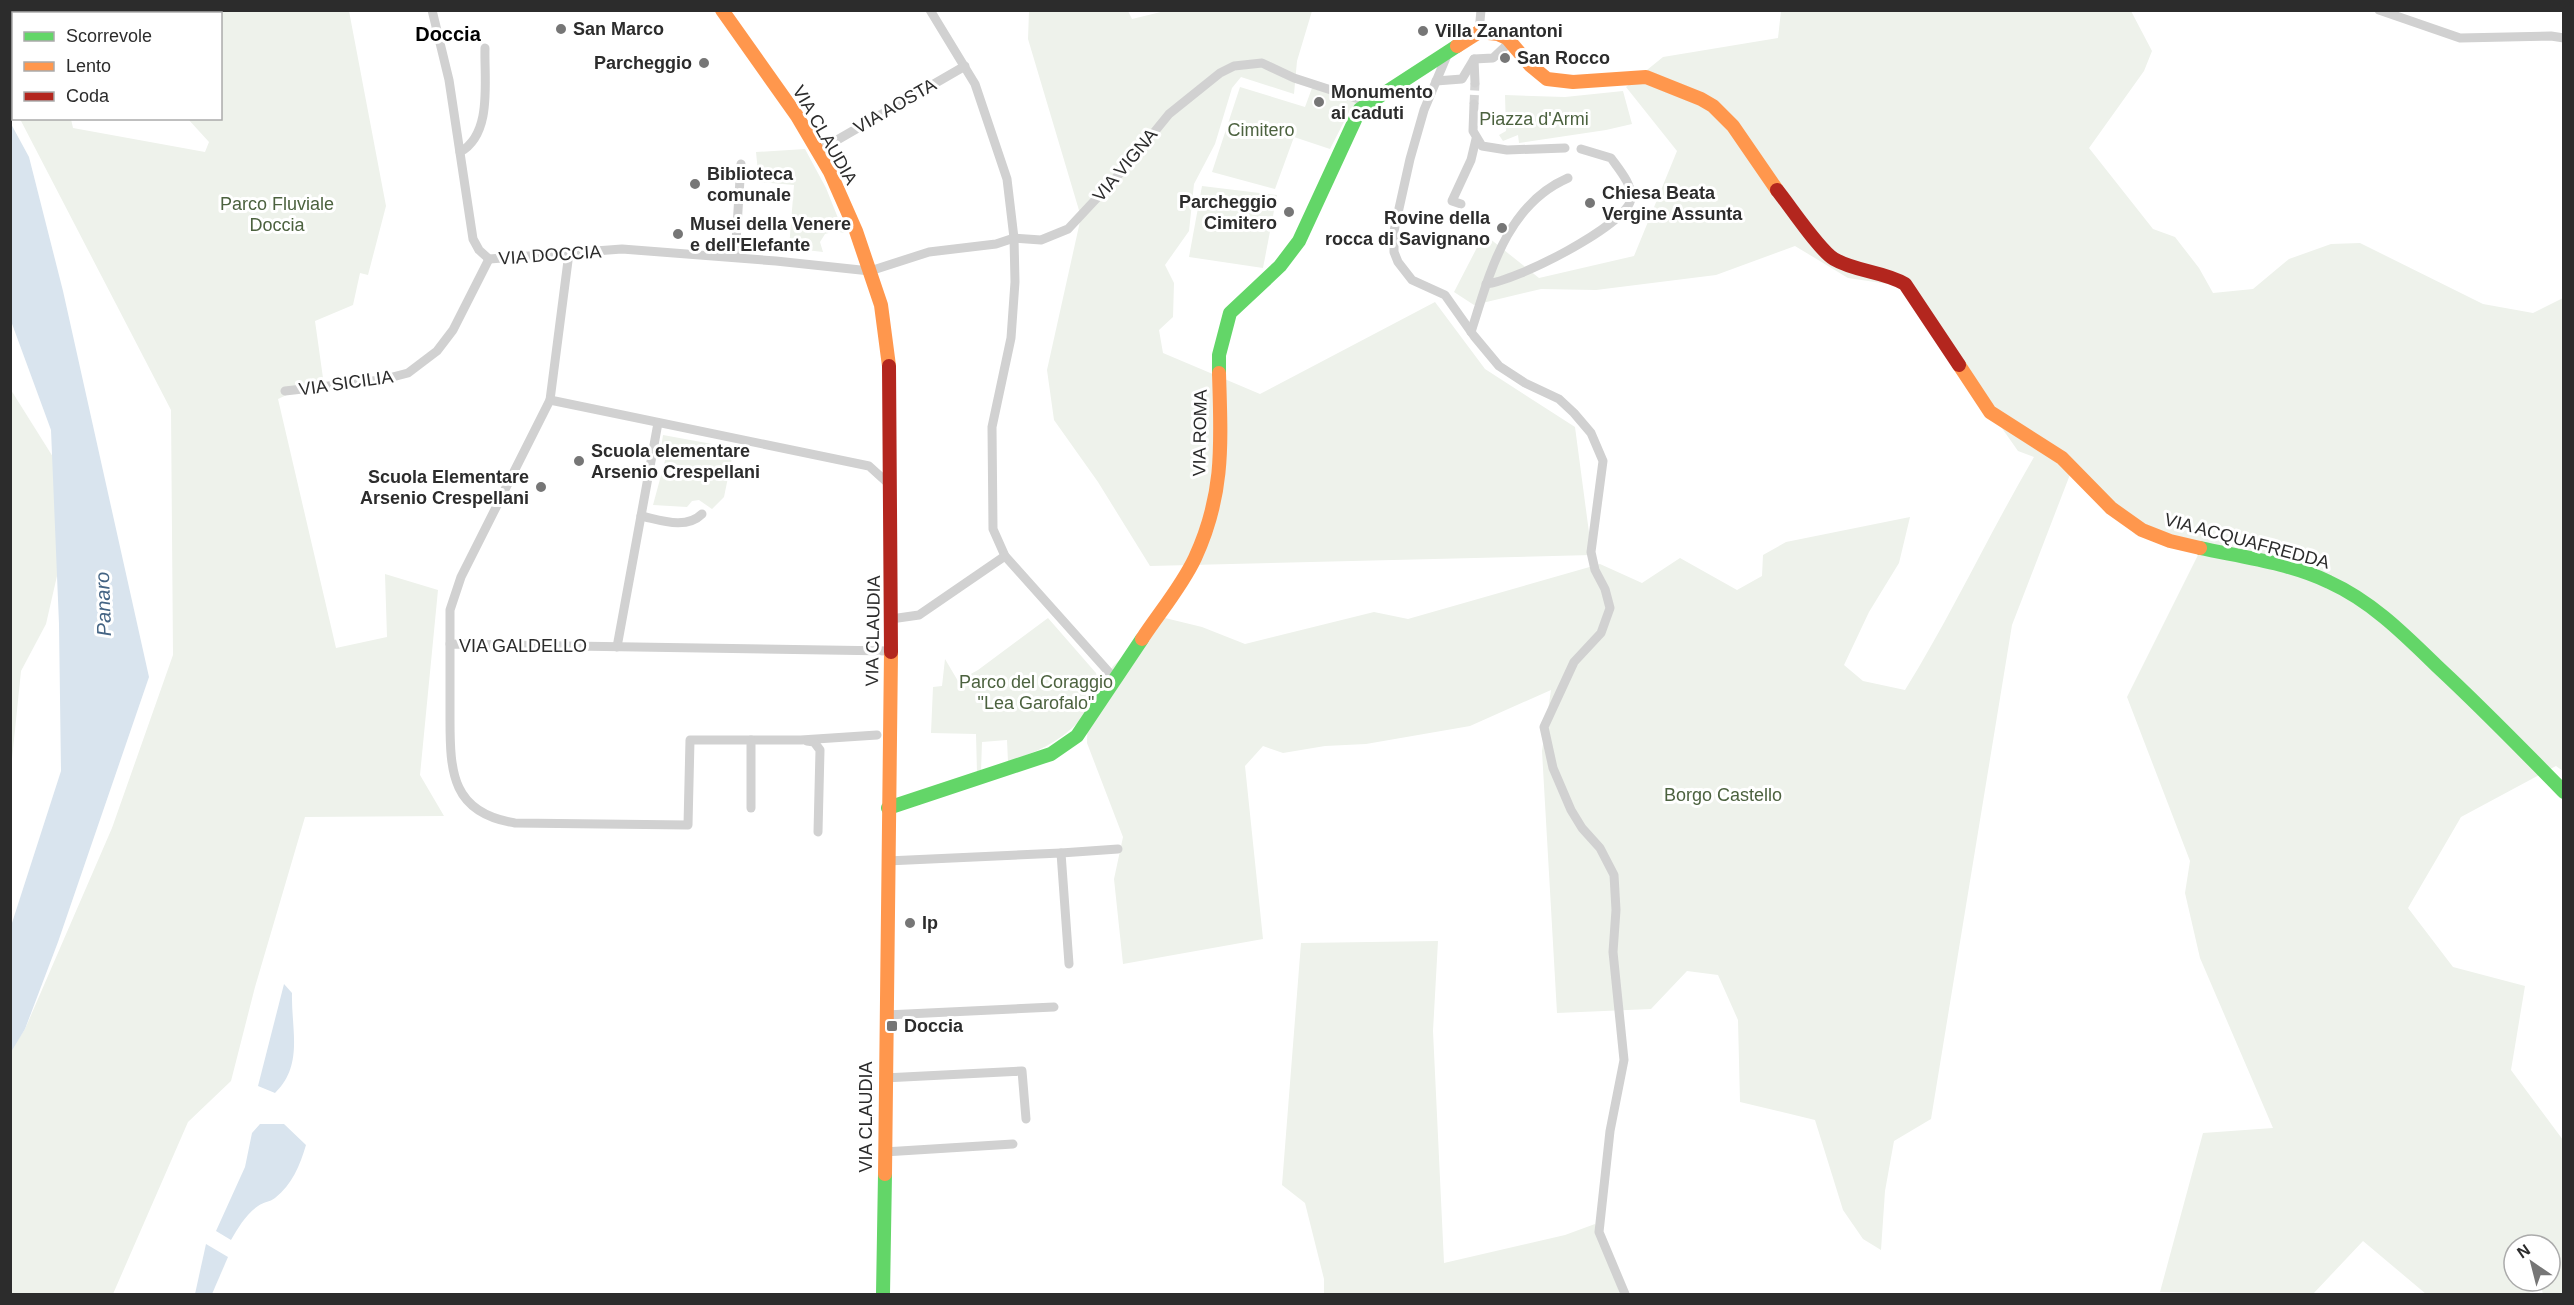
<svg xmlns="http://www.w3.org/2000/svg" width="2574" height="1305" font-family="Helvetica,sans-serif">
  <rect width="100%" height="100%" fill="#fff"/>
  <g fill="#eef2eb" fill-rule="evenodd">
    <path d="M11,10L28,11L29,13L14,14L13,106L10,100Z"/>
    <path d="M55,10L349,11L386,206L368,275L360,273L353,305L315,321L323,378L278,399L336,648L387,637L385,574L438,590L420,775L444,816L305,817L255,987L231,1081L188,1122L113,1294H11L10,1052L25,1029L112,828L173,655L171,410L20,119H71L73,128L205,152L209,142L188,119L220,118V14H55Z"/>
    <path d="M1169,10L1312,11L1297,61L1294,94L1241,77L1232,88L1215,144L1194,184L1189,231L1165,265L1174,283L1173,317L1159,330L1163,353L1260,394L1435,302L1485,369L1575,427L1592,555L1150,566L1098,482L1054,420L1047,370L1081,217L1028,39L1029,11H1128L1132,19Z"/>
    <path d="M1781,11H2131L2152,51L2144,71L2089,148L2153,229L2175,237L2199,268L2213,293L2253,289L2289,259L2331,244L2360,243L2483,304L2533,313L2563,298V771L2556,766L2461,817L2408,908L2453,967L2525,986L2511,1070L2563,1140V1294H2543L2540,1284L2528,1294H2426L2363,1241L2313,1294L2160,1292L2203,1133L2273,1128L2200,958L2185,893L2190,861L2127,697L2202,547L2136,535L2071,472L2012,625L1931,1119L1894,1141L1885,1191L1881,1250L1863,1239L1843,1210L1815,1120L1740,1102L1738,1020L1718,975L1687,971L1651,1009L1557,1013L1542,751L1551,690L1470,726L1366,744L1325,746L1283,753L1263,746L1245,766L1263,939L1123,964L1114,879L1123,837L1087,743L1088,712C1062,741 1044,749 1008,762L1007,740L982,742L981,772L977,773L976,734L931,733L933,687L942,686L945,659L958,681L978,670L1048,618L1096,673L1100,689L1113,666L1165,618L1202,627L1245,644L1374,612L1408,619L1600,564L1642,583L1680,558L1737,590L1762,576L1763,555L1786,542L1910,517L1899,563L1869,612L1844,665L1863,681L1905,690C1952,614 1989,534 2034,457L2018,451L1902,286L1848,278L1795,246L1716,275L1596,290L1541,289L1474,305L1454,292L1484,234L1539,278L1634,256L1677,151L1626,87L1663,57L1778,38ZM2514,1245H2550V1281H2514Z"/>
    <path d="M1240,87L1305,107L1312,88L1359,102L1349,112L1330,149L1294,137L1275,189L1212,172Z"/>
    <path d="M1623,91L1632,124L1606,130L1519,143L1518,135L1503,141L1499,135L1506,131L1505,95L1565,97Z"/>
    <path d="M805,149L826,188L844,233L835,231L825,234L820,242L823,252L789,248L794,185L759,182L756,152Z"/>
    <path d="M1202,186L1277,195L1263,268L1189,257Z"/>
    <path d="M11,390L53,457L62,554L46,624L21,671L11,769Z"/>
    <path d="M663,435L734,448L724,497L712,509L699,500L692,501L687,507L653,505L666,457L660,455Z"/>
    <path d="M1438,941L1433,1031L1444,1263L1565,1235L1595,1224L1620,1294H1324V1279L1305,1203L1282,1185L1301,943Z"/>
  </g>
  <g fill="#d9e4ee">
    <path d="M10,122L29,157L63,291L149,677L58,942L25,1029L11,1052V926L61,771L59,624L51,430L11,321Z"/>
    <path d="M284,984L292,993C291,1029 304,1065 275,1093L258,1086Z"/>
    <path d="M260,1124H284L306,1145C300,1165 292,1185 275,1198C270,1202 263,1202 258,1206C246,1214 238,1228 231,1240L216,1231L245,1167L252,1133Z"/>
    <path d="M206,1244L228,1257L212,1294H195Z"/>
  </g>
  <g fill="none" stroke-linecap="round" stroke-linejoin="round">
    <path stroke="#d5d5d5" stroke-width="9" stroke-dasharray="9 4.5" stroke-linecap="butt" d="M1474,104L1475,83"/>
    <g stroke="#d1d1d1" stroke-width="9">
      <path d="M432,10L449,80L473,239L479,250L489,259L622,249L776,261L870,271L929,252L996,244L1014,238L1041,240L1068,229L1125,168L1169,114L1220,73L1234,66L1262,63L1294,78L1368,102"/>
      <path d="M930,10L975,84L1007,179L1014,238L1015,282L1011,338L992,427L993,529L1005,556L1115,679"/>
      <path d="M2379,10L2460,38L2551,36L2564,38"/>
      <path d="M1479,32L1481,10"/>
      <path d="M1448,53L1424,110L1410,159L1394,231V252L1398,262L1412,280L1445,295L1474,336L1499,366L1525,383L1559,399L1574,413L1591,433L1603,461L1591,552L1595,570L1605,589L1610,608L1601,633L1574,662L1544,727L1553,768L1571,810L1582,828L1600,848L1614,875L1616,910L1613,952L1624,1060L1610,1131L1599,1232L1625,1294"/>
      <path d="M1474,59L1475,83"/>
      <path d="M1436,81L1462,79L1474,59L1493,58L1510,42"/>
      <path d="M1474,104L1473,131L1482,146L1507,150L1565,148"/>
      <path d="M825,147L965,66"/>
      <path d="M460,152C493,134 484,80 485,48"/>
      <path d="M1461,204L1452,201L1471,160L1476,139"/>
      <path d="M735,257L741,164"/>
      <path d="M1486,284C1514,282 1626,226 1631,199C1633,185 1618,168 1611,158L1581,149"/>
      <path d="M1471,332C1490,273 1506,205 1568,178"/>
      <path d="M285,391L381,380L408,373L437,351L453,330L489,259"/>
      <path d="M550,400L569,253"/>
      <path d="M641,516C660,520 686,530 702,514"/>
      <path d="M891,619L919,615L1005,556"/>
      <path d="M450,644V610L461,577L550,400L869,466L890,485"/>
      <path d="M617,647L658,423"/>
      <path d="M877,735L801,740H690L688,825L515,823C452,813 450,773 450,719C450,694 450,669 450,644L890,651"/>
      <path d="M807,741L814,742L820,750L818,832"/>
      <path d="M751,808V740"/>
      <path d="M1061,853L1118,849"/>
      <path d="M887,861L1061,853L1069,964"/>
      <path d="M886,1015L1054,1007"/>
      <path d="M884,1078L1022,1071L1026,1119"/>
      <path d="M884,1152L1013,1144"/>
    </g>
    <g stroke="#63d668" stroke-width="14">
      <path d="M1219,373V355L1230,313L1280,266L1299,241L1360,109L1457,46"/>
      <path d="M2200,548C2242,557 2290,563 2329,582C2373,602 2406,636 2440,669C2483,709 2523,750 2564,792"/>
      <path d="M888,808L1051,754L1077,736L1142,639"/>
      <path d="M883,1294L885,1174"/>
    </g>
    <g stroke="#ff974d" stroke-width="14">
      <path d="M722,10L797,116L830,172L856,231L881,305L889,366"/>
      <path d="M1457,46L1479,32L1498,34L1507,38L1530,65L1547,79L1573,82L1646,77L1701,99L1713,106L1733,126L1777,190"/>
      <path d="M1959,365L1990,412L2062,458L2111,508L2142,530L2170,541L2200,548"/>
      <path d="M1142,639C1159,613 1182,586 1195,558C1225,493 1221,442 1219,373"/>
      <path d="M885,1174L891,652"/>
    </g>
    <g stroke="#b3261e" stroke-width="14">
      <path d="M1777,190C1790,206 1819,250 1834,259C1856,272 1883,271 1905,284L1959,365"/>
      <path d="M889,366L891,652"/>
    </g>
  </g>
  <g fill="#767676" stroke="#fff" stroke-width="2">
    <circle cx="561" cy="29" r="6"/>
    <circle cx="1423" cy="31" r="6"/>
    <circle cx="1505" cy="58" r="6"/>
    <circle cx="704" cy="63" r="6"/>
    <circle cx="1319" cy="102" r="6"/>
    <circle cx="695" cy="184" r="6"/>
    <circle cx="1590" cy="203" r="6"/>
    <circle cx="1289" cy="212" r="6"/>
    <circle cx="1502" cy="228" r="6"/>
    <circle cx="678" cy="234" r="6"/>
    <circle cx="579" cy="461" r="6"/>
    <circle cx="541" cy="487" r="6"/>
    <circle cx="910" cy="923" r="6"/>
    <rect x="886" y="1020" width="12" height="12" rx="3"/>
  </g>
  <g text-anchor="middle" stroke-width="6" stroke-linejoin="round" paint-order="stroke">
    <g font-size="18" font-weight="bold" fill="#2c2c2c" stroke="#fff" text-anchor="start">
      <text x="573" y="35">San Marco</text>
      <text x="1435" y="37">Villa Zanantoni</text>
      <text x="1517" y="64">San Rocco</text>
      <text x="692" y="69" text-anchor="end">Parcheggio</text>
      <text x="1331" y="98">Monumento<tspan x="1331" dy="21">ai caduti</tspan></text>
      <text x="707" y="180">Biblioteca<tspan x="707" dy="21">comunale</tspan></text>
      <text x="1602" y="199">Chiesa Beata<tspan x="1602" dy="21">Vergine Assunta</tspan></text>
      <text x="1277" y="208" text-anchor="end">Parcheggio<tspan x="1277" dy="21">Cimitero</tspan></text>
      <text x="1490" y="224" text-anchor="end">Rovine della<tspan x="1490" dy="21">rocca di Savignano</tspan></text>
      <text x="690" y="230">Musei della Venere<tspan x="690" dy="21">e dell'Elefante</tspan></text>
      <text x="591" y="457">Scuola elementare<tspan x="591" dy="21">Arsenio Crespellani</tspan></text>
      <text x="529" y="483" text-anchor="end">Scuola Elementare<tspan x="529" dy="21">Arsenio Crespellani</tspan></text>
      <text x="922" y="929">Ip</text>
      <text x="904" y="1032">Doccia</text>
    </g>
    <g font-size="18" fill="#2c2c2c" stroke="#fff">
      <text transform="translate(895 106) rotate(-30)" y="6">VIA AOSTA</text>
      <text transform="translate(825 135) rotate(60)" y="6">VIA CLAUDIA</text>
      <text transform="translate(1125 165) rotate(-50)" y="6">VIA VIGNA</text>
      <text transform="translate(550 255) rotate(-4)" y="6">VIA DOCCIA</text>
      <text transform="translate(346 383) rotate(-8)" y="6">VIA SICILIA</text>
      <text transform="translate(1200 433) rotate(-89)" y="6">VIA ROMA</text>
      <text transform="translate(2247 541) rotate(15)" y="6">VIA ACQUAFREDDA</text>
      <text transform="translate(873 631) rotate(-89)" y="6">VIA CLAUDIA</text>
      <text x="523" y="652">VIA GALDELLO</text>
      <text transform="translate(866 1117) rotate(-90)" y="6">VIA CLAUDIA</text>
    </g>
    <g font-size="18" fill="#4c623f" stroke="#fff">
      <text x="1534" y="125">Piazza d'Armi</text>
      <text x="1261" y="136">Cimitero</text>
      <text x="277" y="210">Parco Fluviale<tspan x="277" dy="21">Doccia</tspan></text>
      <text x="1036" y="688">Parco del Coraggio<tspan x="1036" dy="21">"Lea Garofalo"</tspan></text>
      <text x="1723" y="801">Borgo Castello</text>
    </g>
    <g font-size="20" font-weight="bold" fill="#000" stroke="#fff">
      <text x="448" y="41">Doccia</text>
    </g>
    <g font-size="20" font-style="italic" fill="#446484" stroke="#fff">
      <text transform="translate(103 604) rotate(-92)" y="7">Panaro</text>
    </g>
  </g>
  <rect width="2574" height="1305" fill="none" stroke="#2c2c2c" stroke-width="24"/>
  <rect x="12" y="12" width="210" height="108" fill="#ffffff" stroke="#ababab" stroke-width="1.5"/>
  <rect x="24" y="32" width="30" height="9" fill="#63d668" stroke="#ababab" stroke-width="1.5"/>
  <text x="66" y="42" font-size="18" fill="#2c2c2c">Scorrevole</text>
  <rect x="24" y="62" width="30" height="9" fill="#ff974d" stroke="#ababab" stroke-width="1.5"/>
  <text x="66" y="72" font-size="18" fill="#2c2c2c">Lento</text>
  <rect x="24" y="92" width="30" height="9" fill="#b3261e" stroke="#ababab" stroke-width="1.5"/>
  <text x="66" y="102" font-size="18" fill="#2c2c2c">Coda</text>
  <g transform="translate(2532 1263) rotate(325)"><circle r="28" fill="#ffffff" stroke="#ababab" stroke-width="1.5"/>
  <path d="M0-4.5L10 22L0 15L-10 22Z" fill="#767676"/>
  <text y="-9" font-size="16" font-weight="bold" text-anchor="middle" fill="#2c2c2c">N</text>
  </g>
</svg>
